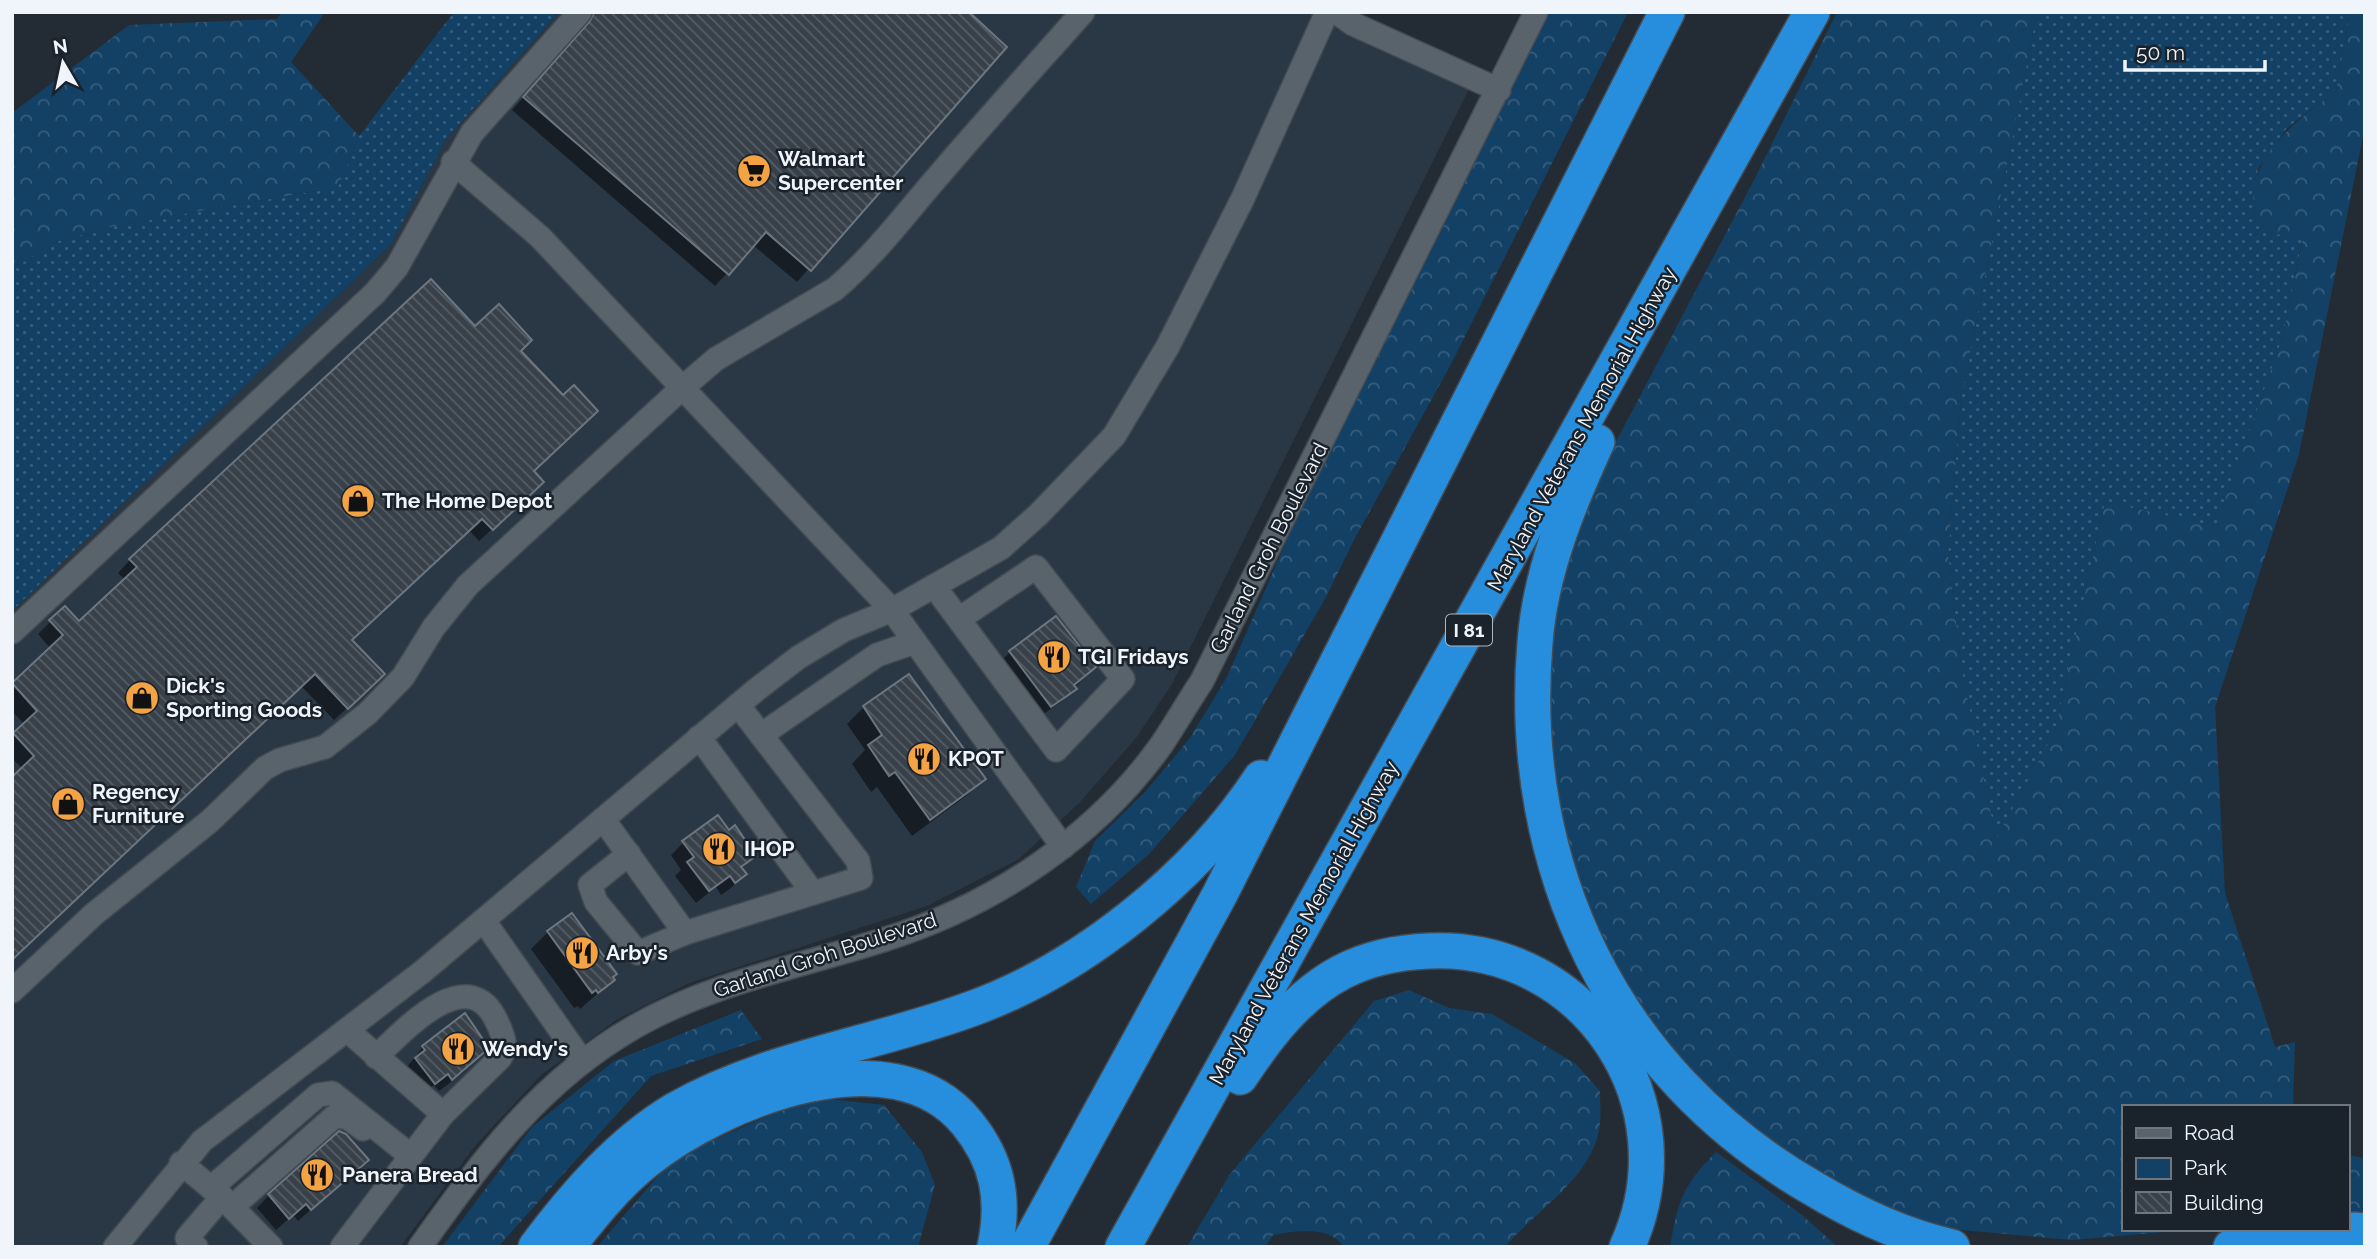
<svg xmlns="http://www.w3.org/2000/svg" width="2377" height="1259" font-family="Raleway,sans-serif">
  <defs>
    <pattern id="green-dots" width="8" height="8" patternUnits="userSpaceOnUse" patternTransform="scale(1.75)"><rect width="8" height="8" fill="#134166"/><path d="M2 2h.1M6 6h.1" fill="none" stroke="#365d7d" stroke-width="1.8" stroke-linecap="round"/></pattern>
    <pattern id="forest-crowns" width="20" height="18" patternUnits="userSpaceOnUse" patternTransform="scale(1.75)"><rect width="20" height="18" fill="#134166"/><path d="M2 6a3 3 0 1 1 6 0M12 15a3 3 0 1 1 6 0" fill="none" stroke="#365d7d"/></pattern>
    <pattern id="building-back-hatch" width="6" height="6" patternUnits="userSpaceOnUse" patternTransform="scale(1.75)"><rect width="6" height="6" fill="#38414a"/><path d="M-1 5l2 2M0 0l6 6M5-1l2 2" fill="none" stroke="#555d65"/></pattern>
  </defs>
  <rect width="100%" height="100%" fill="#232c35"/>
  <path fill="#2a3845" d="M559,12H1357L1478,71L1172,684L1136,738L1080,802L1019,859L927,906L689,983L616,1020L541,1075L474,1147L400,1247H12V611L391,244L446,139Z"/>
  <g fill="url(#green-dots)">
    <path d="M454,12H559L446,139L391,244L12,611V270L52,243L114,226L338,187L359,136Z"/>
    <path d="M2037,12H2350L2336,91L2287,128L2258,169L2254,212L2268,233L2303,237L2282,339L2216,527L2105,502L2055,731L1996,840L1961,666L1948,553L1961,399Z"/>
  </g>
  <g fill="url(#forest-crowns)">
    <path d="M282,12H325L291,62L359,136L338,187L114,226L52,243L12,270V113L129,25L277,19Z"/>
    <path d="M1545,12H1628L1450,366L1355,538L1326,597L1235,755L1149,854L1091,904L1076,887L1095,841L1146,791L1190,738L1227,677L1301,508Z"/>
    <path d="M1837,12H2037L1961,399L1948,553L1961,666L1996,839L2055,731L2105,502L2216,526L2282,339L2303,238L2268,233C2264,226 2255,217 2254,210C2248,154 2297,121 2336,91L2350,12H2365V126L2299,454L2215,707L2225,893L2275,1047L2295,1042L2293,1107H2123V1229H2198L2072,1240L1939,1228L1835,1185L1728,1112L1634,1001L1576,885L1546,731L1553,607L1590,491L1754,180Z"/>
    <path d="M1409,990L1449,1008L1492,1014L1576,1064L1600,1091C1600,1102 1601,1113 1600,1124C1594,1177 1536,1210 1505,1247H1344C1329,1225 1296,1231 1273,1235L1265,1247H1187L1230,1174L1374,1001Z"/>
    <path d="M741,1010L762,1039L651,1076L498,1247H442L532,1127L614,1061Z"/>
    <path d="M810,1097L884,1105L922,1152L935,1185L918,1247H597L658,1176L685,1153Z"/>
    <path d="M1716,1152L1802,1215L1838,1247H1670C1678,1200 1683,1185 1716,1152Z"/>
    <path d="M2347,1155L2365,1158V1214L2347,1215Z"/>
  </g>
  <g fill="#0007">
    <path d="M592,12H973L970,15L1005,47L797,282L753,245L715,286L512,110L578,36L581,25Z"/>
    <path d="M475,329L519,351L532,471L530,494L479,541L469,530L350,640L370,687L334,720L301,686L23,769L12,758V737L25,725L12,711V685L51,649L38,634L50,622L65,608L79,623L125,580L118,573L130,560Z"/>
    <path d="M1010,652L1088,672L1089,673L1062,701L1038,718L998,664Z"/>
    <path d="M864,707L983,779L966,796L912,836L877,787L871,792L852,764L865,750L847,724Z"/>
    <path d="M728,832L754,856L741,869L745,874L732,887L721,895L716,887L696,903L675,876L681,870L671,855L684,842Z"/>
    <path d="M548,932L613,980L580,1009L578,1006L574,1008L531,949Z"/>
    <path d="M465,1016L488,1046L464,1072L439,1091L434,1085L421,1095L403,1072L423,1047Z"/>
    <path d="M367,1160L298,1221L293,1215L276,1230L257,1208L269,1195Z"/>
  </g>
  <g fill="url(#building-back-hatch)" stroke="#6c7680" stroke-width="2">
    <path d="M594,12H969L1007,47L811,271L766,232L729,275L523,97L590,21Z"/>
    <path d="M431,279L475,326L499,304L532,340L521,351L563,395L574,385L598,411L534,471L544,482L493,530L482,519L352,640L385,674L348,709L315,674L12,960V777L34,756L13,733L37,711L12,683L63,635L49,620L65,606L79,621L137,567L129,559Z"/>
    <path d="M1056,616L1096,667L1074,685L1077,689L1051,707L1009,651Z"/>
    <path d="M909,674L986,779L930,820L895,772L889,776L868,745L882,735L863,706Z"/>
    <path d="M718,815L729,830L735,825L756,856L741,867L747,874L735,883L730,876L709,891L687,862L694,857L682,841Z"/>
    <path d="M572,913L617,974L613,977L615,980L598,993L596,990L592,993L547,931Z"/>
    <path d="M465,1013L489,1048L452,1080L448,1074L435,1084L415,1058L425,1050L422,1046Z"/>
    <path d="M339,1131L346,1134L369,1160L311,1210L306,1204L289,1219L268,1194Z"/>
  </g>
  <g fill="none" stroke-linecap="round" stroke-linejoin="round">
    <g stroke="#434a52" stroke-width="26">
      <g id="minor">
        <path d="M1336,12L1353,24L1499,90"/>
        <path d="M453,162L540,237L892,610L1063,847"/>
        <path d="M934,586L1056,750L1123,679L1036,567L959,619"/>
        <path d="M12,632L375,293L397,267L472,133L580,12"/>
        <path d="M761,735L877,655L915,642"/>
        <path d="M699,737L813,893"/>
        <path d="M603,819L685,933L861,878L858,861L738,705"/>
        <path d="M629,854L590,885L596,902L638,953L685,933"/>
        <path d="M484,921L582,1061"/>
        <path d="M12,991L94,914L210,821L265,768L280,760L325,747L368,713L403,677L434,627L468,585L681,389L716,359L835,289C875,255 906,213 940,174C987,119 1035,66 1083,12"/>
        <path d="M347,1030L443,1114"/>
        <path d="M181,1163L222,1197L187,1238L196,1247"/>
        <path d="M211,1188L318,1095L332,1093L411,1156"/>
        <path d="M222,1197L271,1247"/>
        <path d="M232,1207L335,1116L348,1118L363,1129"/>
        <path d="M115,1247L202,1141L422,972L756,690L799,657L844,630L892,610L1001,548L1039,514L1114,436L1168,346L1243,198L1327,12"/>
        <path d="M342,1247L443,1114L500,1058C508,1045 503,1035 497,1022C469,959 404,1030 376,1057"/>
        <path d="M420,1247C483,1159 540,1081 636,1026C714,982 802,966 886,939C994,905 1096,837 1162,744C1176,723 1188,702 1202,681L1536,12"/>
      </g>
    </g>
    <g stroke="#434a52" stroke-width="38">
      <g id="highway">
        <path d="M1597,442C1568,505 1540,573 1535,643C1516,868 1614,1073 1811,1187C1854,1213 1902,1236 1952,1247"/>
        <path d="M1240,1077C1267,1036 1298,995 1342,972C1369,958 1400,952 1429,951C1586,944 1692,1104 1627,1247"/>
        <path d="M536,1247C574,1196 620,1143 675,1110C766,1058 873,1045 971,1009C1082,969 1196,877 1261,778"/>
        <path d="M567,1247C592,1215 615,1186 646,1161C721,1101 892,1031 967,1123C998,1161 1005,1199 995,1247"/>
        <path d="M1027,1247L1220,894L1667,12"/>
        <path d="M1123,1247L1812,12"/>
        <path d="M2231,1247L2354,1230L2365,1231"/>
      </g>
    </g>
    <use href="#minor" stroke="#58636c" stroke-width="23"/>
    <use href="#highway" stroke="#268edd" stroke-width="35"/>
  </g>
  <defs>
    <g id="supermarket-disc" transform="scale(1.75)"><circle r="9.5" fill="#f4a344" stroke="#1a222b"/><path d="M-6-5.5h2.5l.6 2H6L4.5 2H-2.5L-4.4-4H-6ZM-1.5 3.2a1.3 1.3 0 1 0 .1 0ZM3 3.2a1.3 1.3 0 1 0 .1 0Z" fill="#111"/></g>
    <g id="shop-disc" transform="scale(1.75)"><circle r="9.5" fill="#f4a344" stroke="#1a222b"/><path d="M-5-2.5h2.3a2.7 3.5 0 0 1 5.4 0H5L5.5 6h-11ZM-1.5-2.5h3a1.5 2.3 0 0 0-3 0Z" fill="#111"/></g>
    <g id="restaurant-disc" transform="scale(1.75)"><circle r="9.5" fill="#f4a344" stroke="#1a222b"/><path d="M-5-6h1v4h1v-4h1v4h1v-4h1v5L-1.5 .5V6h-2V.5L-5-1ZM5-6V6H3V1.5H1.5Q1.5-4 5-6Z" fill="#111"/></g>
  </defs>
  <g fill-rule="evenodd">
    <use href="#supermarket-disc" x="754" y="171"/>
    <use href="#shop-disc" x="358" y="501"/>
    <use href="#restaurant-disc" x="1054" y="657"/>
    <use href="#shop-disc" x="142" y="698"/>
    <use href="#restaurant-disc" x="924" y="759"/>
    <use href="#shop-disc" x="68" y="804"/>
    <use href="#restaurant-disc" x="719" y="849"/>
    <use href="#restaurant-disc" x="582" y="953"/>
    <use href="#restaurant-disc" x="458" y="1049"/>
    <use href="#restaurant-disc" x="317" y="1175"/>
  </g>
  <g text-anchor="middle" stroke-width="5" stroke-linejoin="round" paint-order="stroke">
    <rect fill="#1a222b" stroke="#b0b6bd" stroke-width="2" x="1446" y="614.5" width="46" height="31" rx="5"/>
    <g font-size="19" font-weight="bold" fill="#f0f5fb">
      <text x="1469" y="637">I 81</text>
    </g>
    <g font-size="21" font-weight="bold" fill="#f0f5fb" stroke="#1a222b" text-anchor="start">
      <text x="778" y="166">Walmart<tspan x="778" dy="24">Supercenter</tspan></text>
      <text x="382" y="508">The Home Depot</text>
      <text x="1078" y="664">TGI Fridays</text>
      <text x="166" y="693">Dick's<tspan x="166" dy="24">Sporting Goods</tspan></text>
      <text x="948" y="766">KPOT</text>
      <text x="92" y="799">Regency<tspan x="92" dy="24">Furniture</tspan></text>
      <text x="744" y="856">IHOP</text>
      <text x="606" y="960">Arby's</text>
      <text x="482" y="1056">Wendy's</text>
      <text x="342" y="1182">Panera Bread</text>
    </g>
    <g font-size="21" fill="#f0f5fb" stroke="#1a222b">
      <text transform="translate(1582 429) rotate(-61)" y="7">Maryland Veterans Memorial Highway</text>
      <text transform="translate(1269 548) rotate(-63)" y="7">Garland Groh Boulevard</text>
      <text transform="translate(1304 923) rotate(-61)" y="7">Maryland Veterans Memorial Highway</text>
      <text transform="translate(825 955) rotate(-18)" y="7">Garland Groh Boulevard</text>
    </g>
  </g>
  <rect width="2377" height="1259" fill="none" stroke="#f0f5fb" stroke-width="28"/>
  <rect x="2122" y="1105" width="228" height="126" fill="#1a222b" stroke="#70767e" stroke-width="2"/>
  <rect x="2136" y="1128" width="35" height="10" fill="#58636c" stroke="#70767e" stroke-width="2"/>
  <text x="2184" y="1140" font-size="21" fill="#f0f5fb">Road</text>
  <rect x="2136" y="1158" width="35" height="21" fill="#134166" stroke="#70767e" stroke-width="2"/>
  <text x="2184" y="1175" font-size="21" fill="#f0f5fb">Park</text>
  <rect x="2136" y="1192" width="35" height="21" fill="url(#building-back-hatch)" stroke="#70767e" stroke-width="2"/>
  <text x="2184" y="1210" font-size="21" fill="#f0f5fb">Building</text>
  <g transform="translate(63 63) rotate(351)" stroke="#1a222b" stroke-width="5" paint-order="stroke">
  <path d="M0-5L12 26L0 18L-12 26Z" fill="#f0f5fb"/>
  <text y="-10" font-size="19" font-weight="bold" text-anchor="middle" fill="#f0f5fb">N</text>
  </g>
  <path d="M2125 60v10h140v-10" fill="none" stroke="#f0f5fb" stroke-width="3.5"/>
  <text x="2136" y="60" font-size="21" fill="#f0f5fb" stroke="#1a222b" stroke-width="5" paint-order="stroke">50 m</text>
</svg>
